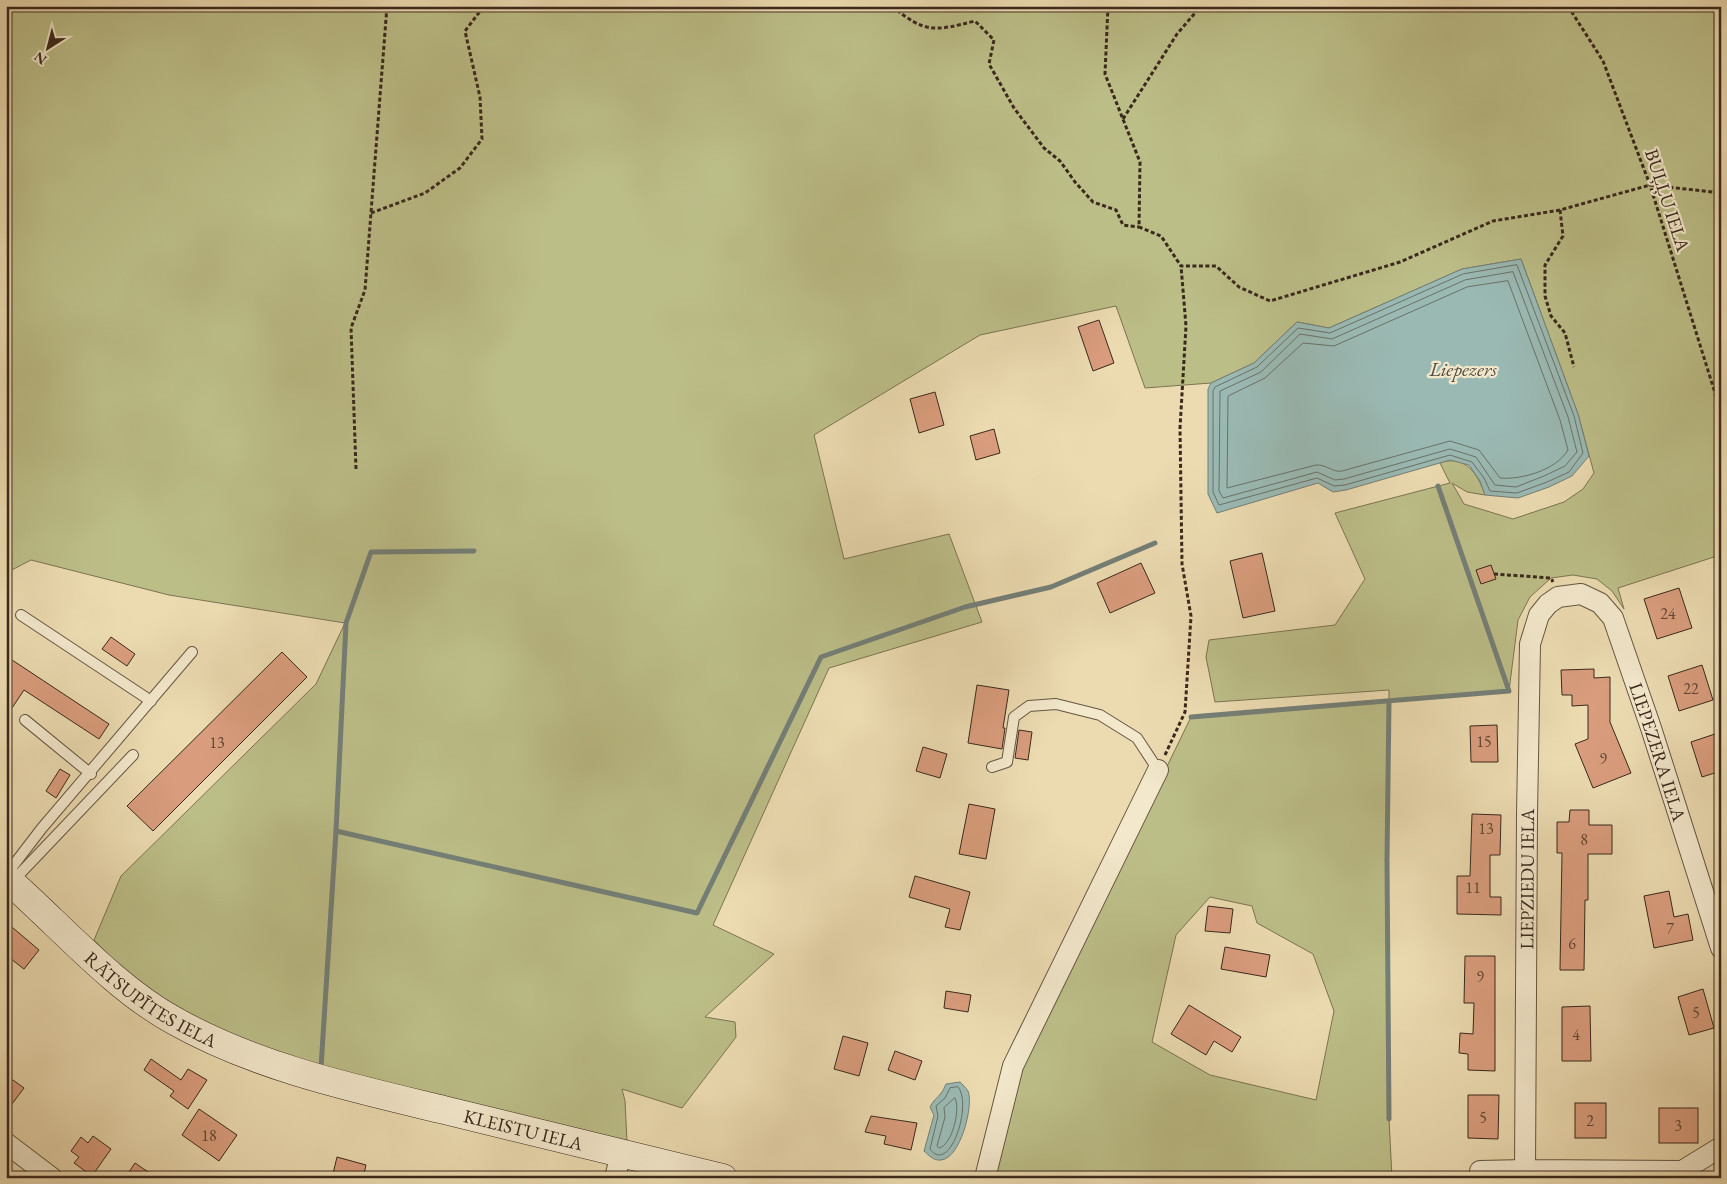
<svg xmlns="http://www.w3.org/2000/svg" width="1727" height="1184" font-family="'EB Garamond',serif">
  <rect width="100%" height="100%" fill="#ecdbb1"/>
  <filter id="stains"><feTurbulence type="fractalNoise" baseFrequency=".004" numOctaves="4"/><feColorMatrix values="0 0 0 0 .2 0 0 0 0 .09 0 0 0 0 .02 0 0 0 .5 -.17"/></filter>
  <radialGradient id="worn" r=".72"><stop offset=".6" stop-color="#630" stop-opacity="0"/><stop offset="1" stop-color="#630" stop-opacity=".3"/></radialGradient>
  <path fill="#bcbe88" stroke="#7b7452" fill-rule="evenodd" d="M6,6H1721V562L1714,557L1618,588L1624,609L1612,591L1597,579L1573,575L1551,578L1530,597L1518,620L1509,691L1389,701L1387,861L1389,1119L1392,1178H993L1021,1067L1191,717L1389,700V690L1215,702L1206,657L1209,640L1335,625L1365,579L1335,513L1450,483L1440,463C1465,454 1478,474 1485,495L1467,492L1452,483L1464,504L1513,519L1564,502L1583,489L1594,473L1578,414L1521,259L1462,269L1329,328L1297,322L1254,363L1211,383L1145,388L1116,306L980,335L814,435L844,559L949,534L982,622L829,668L713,925L774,954L705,1017L735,1022L736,1037L682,1108L622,1089L625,1101L627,1141L321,1068L266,1049L192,1018L129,976L94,940L121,876L316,684L345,623L169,595L31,560L6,573ZM1210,897L1252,906L1257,923L1313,954L1334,1011L1316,1100L1210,1075L1152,1042L1176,935Z"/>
  <g fill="#9ab9b3" stroke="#747f77">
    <path d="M1521,259L1578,414L1589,456L1572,476L1549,487L1518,498L1485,495L1480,481L1469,465L1450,460L1346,490L1333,492L1318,483L1217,513L1208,494V389L1211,383L1254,363L1297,322L1329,328L1462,269Z"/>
    <path d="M960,1082C962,1084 966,1088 968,1091C974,1106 960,1159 941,1160C933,1161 929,1155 924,1151L934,1115L930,1107C935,1097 941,1097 946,1084Z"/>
  </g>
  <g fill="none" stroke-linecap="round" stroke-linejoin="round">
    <g stroke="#6a7168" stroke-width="1">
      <path d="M1517,265L1574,416L1583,453L1569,472L1547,482L1517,493L1490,491L1484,478L1472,462L1450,455L1345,485L1334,486L1317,478L1219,505L1213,492V391L1215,387L1257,367L1298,328L1330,333L1463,274Z"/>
      <path d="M1513,272L1568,417L1577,452L1565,466L1544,476L1516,487L1495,485L1476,457L1450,449L1344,479L1335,480L1317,472L1223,498L1219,491L1220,391L1261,372L1300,334L1332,339L1465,280Z"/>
      <path d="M1508,281L1560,420L1568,450C1556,470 1522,480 1500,478L1479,450L1450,441L1342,471C1333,473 1326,464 1316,465L1227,488L1228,396L1265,378L1303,343L1334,346L1467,287Z"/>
      <path d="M958,1087C973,1103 950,1176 930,1149L938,1116L936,1106L945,1098L950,1088Z"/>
      <path d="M955,1098C961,1109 952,1145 939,1148L937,1146L945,1117L944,1108Z"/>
    </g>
    <g stroke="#747f77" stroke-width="5">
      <path d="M1191,717L1509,691L1438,486"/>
      <path d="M336,831L697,913L821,657L965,607L1051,587L1155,543"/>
      <path d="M321,1068L336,831L346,623L371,552L474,551"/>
      <path d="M1389,1119L1387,861L1389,701"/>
    </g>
  </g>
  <g fill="#d99d7d" stroke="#3a291d">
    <path d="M1099,320L1114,363L1093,371L1078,327Z"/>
    <path d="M935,392L944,425L919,433L910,399Z"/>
    <path d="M994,429L1000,453L976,460L970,436Z"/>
    <path d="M1262,553L1275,611L1243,618L1230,561Z"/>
    <path d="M1141,563L1155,593L1110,613L1097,583Z"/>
    <path d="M1491,565L1496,579L1481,584L1476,570Z"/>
    <path d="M1679,588L1692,628L1657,639L1644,599Z"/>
    <path d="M111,637L135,654L127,666L102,649Z"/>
    <path d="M282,652L307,677L153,831L127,806Z"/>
    <path d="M6,656L109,724L99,739L24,690L6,717V693L12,683L6,679Z"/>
    <path d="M1702,665L1713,700L1679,711L1668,676Z"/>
    <path d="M1594,669V678L1610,677V722L1631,773L1593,788L1575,744L1588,739V705L1572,706V695H1562L1561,670Z"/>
    <path d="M977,685L1009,690L1003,728H1005L1002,749L968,743Z"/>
    <path d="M1497,725L1498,762H1471L1470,726Z"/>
    <path d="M1019,730L1032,732L1028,760L1015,758Z"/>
    <path d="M1721,732V771L1702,777L1691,742Z"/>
    <path d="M923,747L947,754L940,778L916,771Z"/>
    <path d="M60,769L70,775L56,798L46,791Z"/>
    <path d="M969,804L995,809L986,859L959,854Z"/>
    <path d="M1570,810H1589V825H1612V854H1588V900H1585L1584,970H1560L1562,853H1557V822H1569Z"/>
    <path d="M1472,814L1501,815L1500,855H1490V897H1501V915L1457,914V876H1470Z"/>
    <path d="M915,876L970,892L960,930L945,927L950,909L909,897Z"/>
    <path d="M1669,891L1674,917L1688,914L1693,940L1654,948L1644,896Z"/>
    <path d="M1208,906L1233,909L1230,933L1205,931Z"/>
    <path d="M6,922L39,950L24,969L6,955Z"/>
    <path d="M1225,947L1270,955L1266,977L1221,969Z"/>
    <path d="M1465,956H1495V1071L1468,1070V1054L1459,1053L1460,1033L1473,1034L1474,1003H1464Z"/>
    <path d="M1703,989L1714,1028L1689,1035L1678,997Z"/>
    <path d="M946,991L971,995L968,1012L944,1008Z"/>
    <path d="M1189,1005L1241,1037L1232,1052L1214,1041L1206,1055L1171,1034Z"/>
    <path d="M1590,1006L1591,1061H1562V1007Z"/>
    <path d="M843,1036L868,1043L859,1076L834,1069Z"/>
    <path d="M895,1051L922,1061L915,1080L888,1070Z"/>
    <path d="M151,1059L181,1080L188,1069L207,1080L188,1109L170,1096L174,1091L144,1070Z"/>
    <path d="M6,1075L24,1088L6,1112Z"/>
    <path d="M1468,1095H1499L1498,1139L1468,1138Z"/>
    <rect x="1575" y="1103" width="31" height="35"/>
    <rect x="1659" y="1108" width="39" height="35"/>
    <path d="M199,1109L237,1135L219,1161L182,1135Z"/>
    <path d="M871,1116L917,1123L911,1150L884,1144L886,1136L865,1132Z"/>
    <path d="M93,1136L111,1149L92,1176L74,1163L79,1157L71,1151L81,1137L88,1143Z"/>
    <path d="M337,1157L366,1165L363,1178H332Z"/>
    <path d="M135,1163L157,1178H125Z"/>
  </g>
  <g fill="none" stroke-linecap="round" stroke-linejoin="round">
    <g stroke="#665642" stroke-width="12">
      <g id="lane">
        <path d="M21,615L151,701"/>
        <path d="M25,720L91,774"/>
        <path d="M992,767L1007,762L1014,717L1029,706L1056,704L1100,715L1137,738L1158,770"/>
        <path d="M6,875L42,828L192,652"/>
        <path d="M12,882L133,755"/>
      </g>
    </g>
    <g stroke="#665642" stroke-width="22">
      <g id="street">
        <path d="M6,1143L52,1178"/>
        <path d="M1480,1171L1525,1170"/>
        <path d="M1682,1171L1721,1147"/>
        <path d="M615,1178L621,1153"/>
        <path d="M985,1178L1013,1066L1158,770"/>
        <path id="s1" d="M1682,1178V1171L1525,1170L1527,815L1530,644L1539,615L1548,604L1558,597L1581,594L1600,603L1613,618L1651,728L1721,948"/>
      </g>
    </g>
    <g stroke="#3a291d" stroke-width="29">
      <g id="secondary">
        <path id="s2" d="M6,878C58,923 113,987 173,1020C256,1067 352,1088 444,1110C537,1133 630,1155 723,1178"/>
      </g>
    </g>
    <g stroke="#3a291d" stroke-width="3" stroke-dasharray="4 2.5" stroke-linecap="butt">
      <path d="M892,6C925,34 935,31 975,21L994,40L989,64L1014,108L1044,148L1060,161L1075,182L1093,202L1116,210L1123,225L1139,227"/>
      <path d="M1108,6L1105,74L1140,162L1139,227L1161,236L1181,266H1216L1239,287L1270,301L1400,262L1493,221L1560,210L1650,185L1721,193"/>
      <path d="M1568,6L1603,61L1650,185L1721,412"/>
      <path d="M1123,119L1177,34L1201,6"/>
      <path d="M1560,210L1563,236L1545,265V296L1551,316L1565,333L1574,367"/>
      <path d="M371,213L425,193L460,168L482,139L480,97L465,31L484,6"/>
      <path d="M356,469L351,328L365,290L387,6"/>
      <path d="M1494,574L1551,578L1553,582"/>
      <path d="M1165,755L1185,712L1191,616L1182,564L1180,428L1186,326L1181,266"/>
    </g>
    <use href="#lane" stroke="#f3e8cc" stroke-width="10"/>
    <use href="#street" stroke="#f3e8cc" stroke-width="20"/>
    <use href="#secondary" stroke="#f3e8cc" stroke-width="28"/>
  </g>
  <g text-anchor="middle" stroke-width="4.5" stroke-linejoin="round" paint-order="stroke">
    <g font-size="16" fill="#624635">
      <text x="1668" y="619">24</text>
      <text x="1691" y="694">22</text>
      <text x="1484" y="747">15</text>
      <text x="217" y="748">13</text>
      <text x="1603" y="764">9</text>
      <text x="1486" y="834">13</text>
      <text x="1584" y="845">8</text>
      <text x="1473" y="893">11</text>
      <text x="1670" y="934">7</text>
      <text x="1572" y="949">6</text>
      <text x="1480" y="982">9</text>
      <text x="1696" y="1018">5</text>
      <text x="1576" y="1040">4</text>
      <text x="1483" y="1123">5</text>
      <text x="1590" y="1126">2</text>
      <text x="1678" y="1131">3</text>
      <text x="209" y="1141">18</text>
    </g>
    <g font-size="19" fill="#3a291d" stroke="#f3e8cc">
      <text transform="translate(1668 200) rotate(72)" y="7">BUĻĻU IELA</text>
      <text dy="7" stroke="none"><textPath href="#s1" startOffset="952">LIEPEZERA IELA</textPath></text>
      <text dy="7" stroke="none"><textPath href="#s1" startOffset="455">LIEPZIEDU IELA</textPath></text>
      <text dy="7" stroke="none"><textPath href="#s2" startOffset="190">RĀTSUPĪTES IELA</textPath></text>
      <text dy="7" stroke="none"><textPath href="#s2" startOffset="588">KLEISTU IELA</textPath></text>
    </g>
    <g font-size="20" font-style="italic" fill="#524d42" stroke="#f3e8cc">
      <text x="1463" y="376">Liepezers</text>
    </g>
  </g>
  <rect width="1727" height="1184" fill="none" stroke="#ecdbb1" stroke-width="25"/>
  <rect x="8" y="8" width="1712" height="1169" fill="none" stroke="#3a291d" stroke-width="2.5"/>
  <rect x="12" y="12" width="1702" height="1159" fill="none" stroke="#3a291d"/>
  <g transform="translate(48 48) rotate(216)" stroke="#f3e8cc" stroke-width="4" paint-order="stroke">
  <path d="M0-4L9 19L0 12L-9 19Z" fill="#3a291d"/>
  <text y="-8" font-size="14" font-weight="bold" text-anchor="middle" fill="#3a291d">N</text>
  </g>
  <rect width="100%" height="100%" filter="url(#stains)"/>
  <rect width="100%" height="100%" fill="url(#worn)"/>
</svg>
